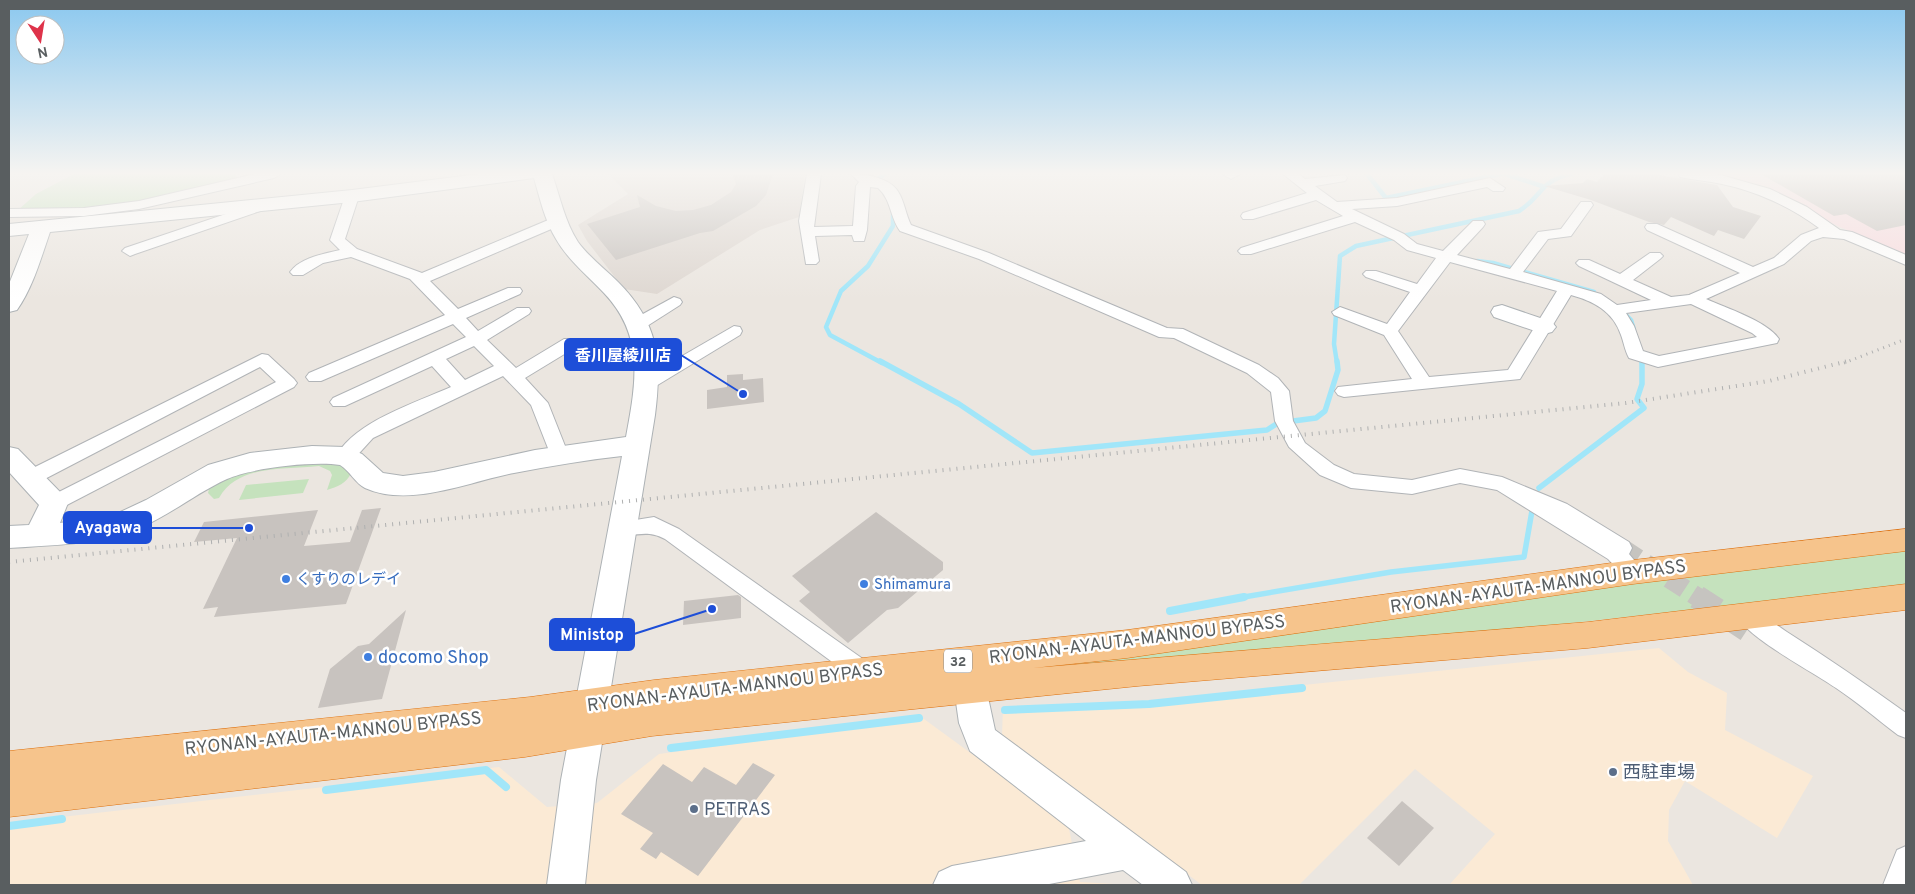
<svg xmlns="http://www.w3.org/2000/svg" width="1915" height="894" font-family="Overpass,'Noto Sans JP',sans-serif">
  <rect width="100%" height="100%" fill="#ebe6e0"/>
  <g fill="#fbead5">
    <path d="M1659,648L1688,672L1727,693L1725,730L1813,776L1777,838L1685,781L1669,810L1668,841L1693,885H1449L1495,834L1415,769L1299,885H1202L1002,736L1003,707L1158,700Z"/>
    <path d="M924,719L1068,824L1080,882L1131,885H9V823L499,767L547,807L597,803L659,754Z"/>
  </g>
  <path fill="#ded7d1" d="M608,174H805L799,217L760,230L657,294L624,289L587,241L578,225L628,194Z"/>
  <path fill="#f9dbdf" d="M1709,174H1906V256L1822,219Z"/>
  <g fill="#c5e2bd">
    <path d="M74,174H236V183L140,204L86,211H17L36,194Z"/>
    <path d="M320,463L339,464L351,473C347,483 337,487 327,490L332,475L330,471L319,466C285,470 238,464 219,498L214,499L208,493L210,485L244,470Z"/>
    <path d="M309,479L303,493L239,500L246,485Z"/>
    <path d="M1906,548V586L1463,635L986,674L1841,555Z"/>
  </g>
  <g fill="none" stroke-linecap="round" stroke-linejoin="round">
    <g stroke="#a1e6f9" stroke-width="4.5">
      <path d="M1367,174L1386,198L1501,174"/>
      <path d="M1505,174L1542,186"/>
      <path d="M876,180L885,174"/>
      <path d="M1477,261L1493,263L1594,292"/>
      <path d="M1622,311L1631,320L1634,330"/>
      <path d="M1641,356L1642,363"/>
      <path d="M882,363L830,335L826,327L841,291L868,266L893,226V210"/>
      <path d="M1337,363L1334,344L1340,256L1356,246L1519,211C1543,196 1539,181 1571,174"/>
    </g>
    <g stroke="#a1e6f9" stroke-width="5.5">
      <path d="M880,361L959,404L1032,453L1267,430L1278,423L1316,418L1325,411L1338,370L1337,361"/>
      <path d="M1539,488L1644,408L1637,399L1642,384V361"/>
      <path d="M1238,598L1391,572L1524,557L1533,505"/>
    </g>
    <g stroke="#a1e6f9" stroke-width="8">
      <path d="M1170,611L1244,597"/>
      <path d="M1005,710L1149,704L1302,688"/>
      <path d="M671,748L919,718"/>
      <path d="M326,790L486,770L506,787"/>
      <path d="M9,826L62,819"/>
    </g>
  </g>
  <g fill="#c8c3bf">
    <path d="M732,174H773L766,195L756,206L713,231L700,233L616,260L587,224L640,207L637,195L656,206L676,211L693,210L711,205L731,192L736,184Z"/>
    <path d="M1604,174H1654L1717,185L1733,207L1761,216L1744,239L1718,230L1714,236L1671,217L1664,225L1649,222L1591,200L1544,186L1583,183L1587,179L1597,182Z"/>
    <path d="M1761,174H1906V225L1877,231L1846,214L1834,216Z"/>
    <path d="M743,374V380L763,378L764,402L707,409V390L727,387V375Z"/>
    <path d="M381,508L346,604L214,617L218,607L203,609L237,538L194,542L204,522L318,510L304,546L350,542L362,510Z"/>
    <path d="M876,512L943,562V570L898,608L887,610L848,643L799,601L810,592L792,576Z"/>
    <path d="M738,595L741,597V618L683,625L684,601Z"/>
    <path d="M406,610L382,699L318,708L330,669L358,646L369,644Z"/>
    <path d="M753,763L775,775L698,876L661,852L656,859L640,849L653,833L621,814L663,764L692,782L704,767L736,785Z"/>
    <path d="M1402,801L1434,828L1399,866L1367,838Z"/>
  </g>
  <g fill="none" stroke-linecap="round" stroke-linejoin="round">
    <path stroke="#c6c4c0" stroke-width="19" stroke-dasharray="19 9" stroke-linecap="butt" d="M1622,548L1699,598"/>
    <path stroke="#c6c4c0" stroke-width="24" stroke-dasharray="24 12" stroke-linecap="butt" d="M1697,597L1755,635"/>
    <g stroke="#b1b4b7" stroke-width="2">
      <g id="street">
        <path d="M255,174H281L274,178L139,209L84,216L9,217V209L84,208L139,201Z"/>
        <path d="M807,174H821L814,227L853,226L856,186L859,182L851,174C867,174 893,178 900,195C905,205 906,215 911,225L989,253L1167,328L1183,329L1259,365L1278,378L1289,391L1293,421L1305,443L1334,465L1354,474L1412,480L1460,469L1502,477L1567,504L1629,542L1632,548L1629,554L1644,572L1640,578L1633,580L1626,578L1608,559L1497,490L1460,483L1412,494L1351,488L1320,475L1289,447L1275,421L1271,392L1247,373L1174,338L1159,337L979,259L900,231C890,217 891,199 878,188L870,187L867,230L864,241H854L852,235L815,236L819,261L816,264H806L799,221Z"/>
        <path d="M1240,174L1231,179L1224,175L1225,174Z"/>
        <path d="M1283,174H1299L1305,179L1345,175L1347,178L1345,181L1315,186L1337,202L1397,198L1490,178L1505,188L1503,191H1493L1487,187L1397,206L1352,209L1404,234L1417,244L1443,251L1473,221H1483L1485,224L1483,227L1457,255L1510,269L1538,232L1561,229L1581,202H1591L1593,205L1571,236L1548,239L1523,272L1601,294L1617,305L1651,300L1579,266L1576,263L1579,260H1589L1620,274L1650,253H1660L1663,256L1660,259L1633,280L1671,297L1689,295L1740,273L1647,230L1645,227L1647,224H1657L1753,267L1774,258L1801,235L1819,228C1791,207 1756,191 1722,184C1708,181 1694,180 1680,177L1678,174H1717L1770,189L1807,207L1840,230L1852,232L1906,255V265L1844,239L1823,237L1811,241L1784,264L1706,299C1726,308 1767,321 1779,339L1777,343L1658,367L1629,358C1625,351 1624,343 1621,335C1613,311 1593,301 1571,295L1520,379L1344,397L1338,395L1335,391L1338,387L1412,379L1384,335L1334,315L1332,312L1340,307L1387,324L1410,292L1366,277L1363,274L1366,271H1376L1417,284L1436,258L1407,250L1394,240L1355,222L1251,254H1241L1238,251L1241,248L1343,216L1316,200L1253,219H1243L1241,216L1243,213L1307,193ZM1450,262L1557,291L1508,370L1429,377L1398,331ZM1691,304L1752,333L1757,337L1659,356L1643,351L1634,326L1626,313Z"/>
        <path d="M352,192L359,196L345,239L357,249L422,273L553,218H563L565,221L563,224L430,281L458,309L508,288H520L522,291L520,294L466,318L478,331L517,308H529L531,311L529,314L487,340L516,368L564,339H576L578,343L576,347L525,378L548,403L569,456L567,461L560,463L553,461L531,405L503,376L373,438L352,461L345,463L338,461L336,456C356,421 415,403 451,387L432,366L345,406H333L330,402L333,398L466,337L453,324L321,381H309L306,377L309,373L445,315L410,279L351,257L323,263L303,275H293L290,272C301,257 324,254 340,250L330,240L345,196ZM474,346L494,366L465,380L446,359Z"/>
        <path d="M261,202L266,203L268,206L266,209L135,254L130,256L122,251L125,248Z"/>
        <path d="M674,297L680,299L682,302L680,305L644,328H632L630,324L632,320Z"/>
        <path d="M734,326L740,327L742,331L740,335L651,389H639L636,385L639,381Z"/>
        <path d="M262,354L268,355L294,379L297,383L294,387L61,508L54,510L47,508L44,503L47,498L276,382L260,367L37,483L30,485L23,483L20,478L23,473Z"/>
        <path d="M654,517L679,529L870,664L873,671L870,678L862,681L854,678L665,539C643,528 636,539 617,533L614,528L617,523Z"/>
        <path d="M1748,607C1762,612 1774,624 1787,632C1828,658 1867,685 1906,713V738L1898,735C1877,719 1857,702 1836,688C1813,672 1748,638 1737,616L1740,610Z"/>
        <path d="M1906,846V885H1883L1897,850Z"/>
      </g>
    </g>
    <g stroke="#adb2b5" stroke-width="2">
      <g id="secondary">
        <path d="M479,174H552C560,197 565,222 578,242C589,257 605,269 618,282C659,323 662,360 655,415L596,780L585,885H547L561,780L622,456C586,460 550,466 514,473C468,482 410,508 365,488C355,483 350,471 340,465C313,461 252,468 227,479C196,493 169,516 137,529C96,545 52,545 9,548V526L29,525L39,505L9,472V447L18,449L64,496L68,503L60,523L116,514L146,500L208,465L250,453L312,446L345,447L362,454L383,473L403,476L434,472L535,450L626,437C636,383 645,336 604,293C588,276 568,260 556,239C545,221 540,199 534,178L352,202L50,232C41,258 33,287 17,310L9,312V284L29,234L9,236V224L352,190Z"/>
        <path d="M1502,305L1552,322L1556,327L1552,332L1544,334L1494,317L1491,312L1494,307Z"/>
        <path d="M970,674L982,678L986,688L995,730L1186,872L1192,885H1143L1123,870L1044,885H933L939,872L952,866L1086,841L970,751L959,723L954,688L958,678Z"/>
      </g>
    </g>
    <g stroke="#dd700d" stroke-width="1">
      <path id="highway" d="M1906,529V551L1633,584L1127,658L1033,668L1588,622L1906,584V610L1588,648L1138,686L652,736L525,757L9,817V751L530,697L654,680L1127,630L1633,560Z"/>
    </g>
    <use href="#street" fill="#fff" fill-rule="evenodd"/>
    <use href="#secondary" fill="#fff" fill-rule="evenodd"/>
    <use href="#highway" fill="#f6c48c" fill-rule="evenodd"/>
    <path stroke="#afb0b0" stroke-width="3" stroke-dasharray="1 5" stroke-linecap="butt" d="M1844,363L1906,339"/>
    <path stroke="#afb0b0" stroke-width="4" stroke-dasharray="1 6" stroke-linecap="butt" d="M9,562L1626,403L1769,381L1848,361"/>
  </g>
  <linearGradient id="sky" x2="0" y2="1"><stop stop-color="#8bc8ef"/><stop offset="0.58" stop-color="#f6f4f1"/><stop offset="1" stop-color="#f6f4f1" stop-opacity="0"/></linearGradient>
  <rect width="1915" height="299" fill="url(#sky)"/>
  <g fill="#3f7fe0" stroke="#fff" stroke-width="2">
    <circle cx="286" cy="579" r="5"/>
    <circle cx="864" cy="584" r="5"/>
    <circle cx="368" cy="657" r="5"/>
  </g>
  <g fill="#5c6f8a" stroke="#fff" stroke-width="2">
    <circle cx="1613" cy="772" r="5"/>
    <circle cx="694" cy="809" r="5"/>
  </g>
  <g text-anchor="middle" stroke-width="5" stroke-linejoin="round" paint-order="stroke">
    <rect fill="#fff" stroke="#8b8e90" stroke-width="1" x="944" y="649.5" width="28" height="23" rx="4"/>
    <g font-size="14" font-weight="bold" fill="#595e60">
      <text x="958" y="666">32</text>
    </g>
    <g font-size="15" fill="#366cbe" stroke="#fff" text-anchor="start">
      <text x="296" y="584">くすりのレデイ</text>
      <text x="874" y="589">Shimamura</text>
    </g>
    <g font-size="18" fill="#595e60" stroke="#fff">
      <text transform="translate(1538 586) rotate(-8)" y="6">RYONAN-AYAUTA-MANNOU BYPASS</text>
      <text transform="translate(1137 639) rotate(-7)" y="6">RYONAN-AYAUTA-MANNOU BYPASS</text>
      <text transform="translate(735 687) rotate(-7)" y="6">RYONAN-AYAUTA-MANNOU BYPASS</text>
      <text transform="translate(333 733) rotate(-6)" y="6">RYONAN-AYAUTA-MANNOU BYPASS</text>
    </g>
    <g font-size="18" fill="#366cbe" stroke="#fff" text-anchor="start">
      <text x="378" y="663">docomo Shop</text>
    </g>
    <g font-size="18" fill="#4e5e75" stroke="#fff" text-anchor="start">
      <text x="1623" y="778">西駐車場</text>
      <text x="704" y="815">PETRAS</text>
    </g>
  </g>
  <path fill="none" stroke="#1d4ed8" stroke-width="2" d="M743 394L681 355M249 528L151 528M712 609L634 634"/>
  <g fill="#1d4ed8" stroke="#fff" stroke-width="2">
    <circle cx="743" cy="394" r="5"/>
    <circle cx="249" cy="528" r="5"/>
    <circle cx="712" cy="609" r="5"/>
  </g>
  <g fill="#1d4ed8" stroke="#1d4ed8" stroke-width="2">
    <rect x="565" y="339" width="116" height="31" rx="5"/>
    <rect x="64" y="512" width="87" height="31" rx="5"/>
    <rect x="550" y="619" width="84" height="31" rx="5"/>
  </g>
  <g font-size="16" text-anchor="middle" font-weight="bold" fill="#fff">
    <text x="623" y="361">香川屋綾川店</text>
    <text x="108" y="533">Ayagawa</text>
    <text x="592" y="640">Ministop</text>
  </g>
  <rect width="1915" height="894" fill="none" stroke="#595e60" stroke-width="20"/>
  <g transform="translate(40 40) rotate(168)"><circle r="24" fill="#ffffff" stroke="#bdbfbf"/>
  <path d="M0-4L9 19L0 12L-9 19Z" fill="#de334a"/>
  <text y="-8" font-size="14" font-weight="bold" text-anchor="middle" fill="#595e60">N</text>
  </g>
</svg>
